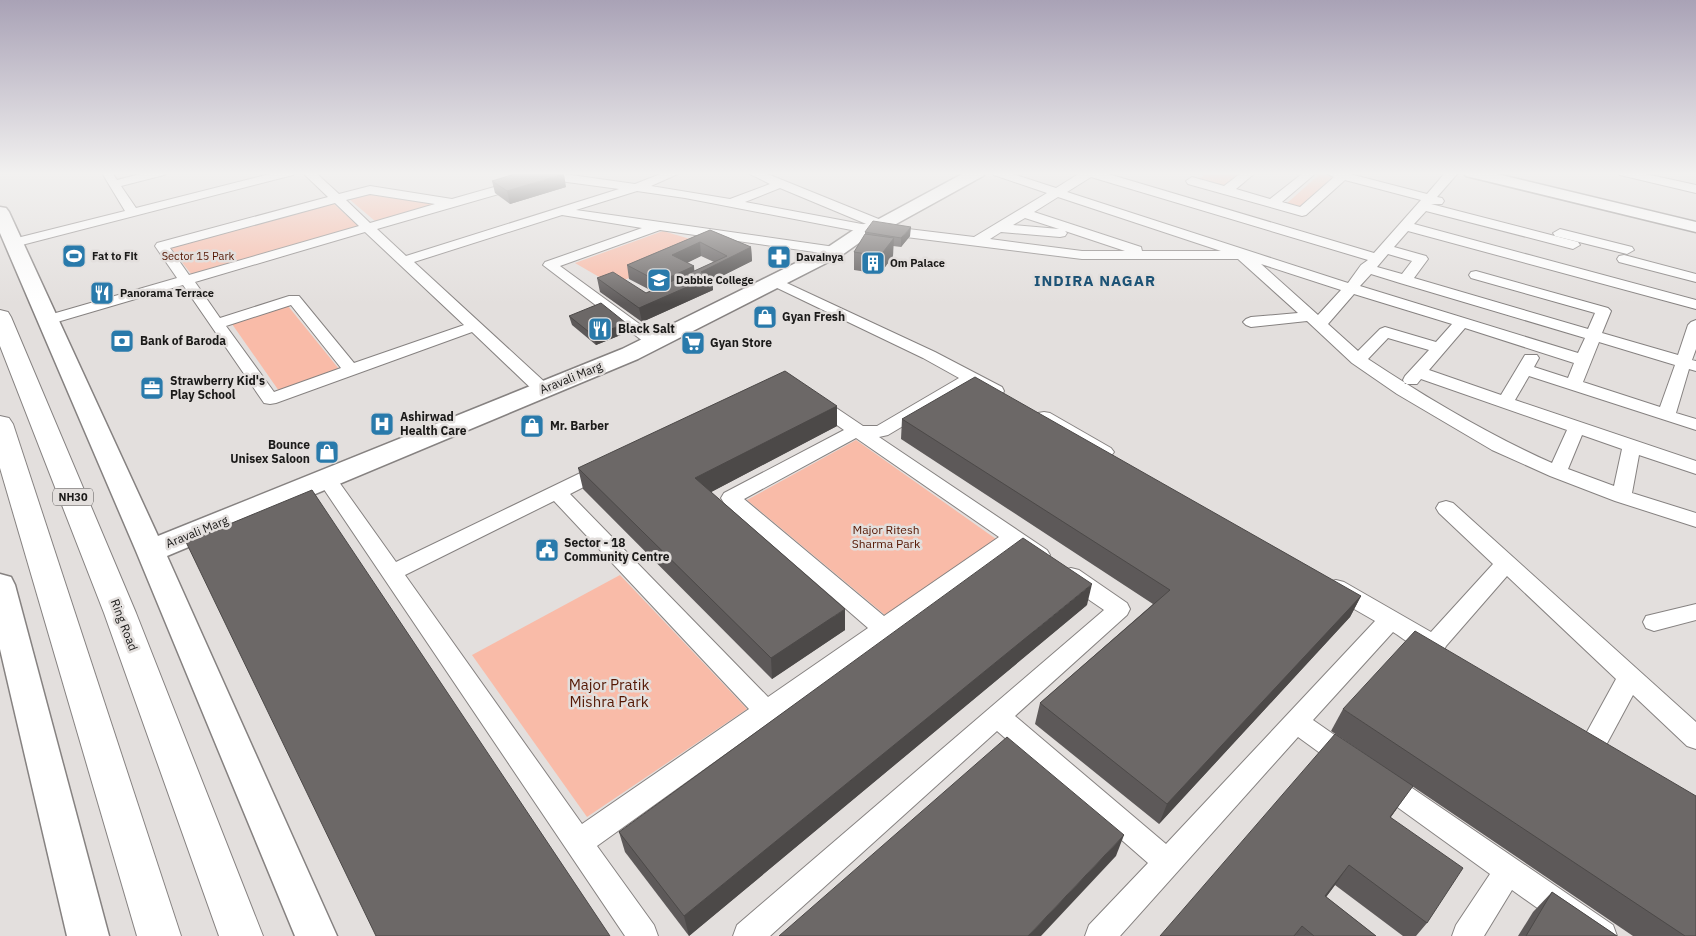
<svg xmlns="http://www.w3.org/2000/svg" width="1696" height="936" font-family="'IBM Plex Sans',sans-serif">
  <rect width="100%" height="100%" fill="#e3dfdd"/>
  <g fill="#f9bba8">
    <path d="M1207,173H1249L1229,189L1197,181Z"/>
    <path d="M1321,173L1347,178L1310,212L1285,205Z"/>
    <path d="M367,194L435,204L375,221L349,199Z"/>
    <path d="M332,202L359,227L192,275L169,246Z"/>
    <path d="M663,231L707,244L613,285L575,263Z"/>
    <path d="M288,306L339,369L279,391L232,324Z"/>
    <path d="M856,440L996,539L885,615L747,500Z"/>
    <path d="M620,575L747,709L587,817L472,655Z"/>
  </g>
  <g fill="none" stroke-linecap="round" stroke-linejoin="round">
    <g stroke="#868281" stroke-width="2">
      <g id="street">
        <path d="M102,173H112L117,180L144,173H166L164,175L121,186L136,208L274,173H295L293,175L14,247L9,246L7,243L9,240L125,211Z"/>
        <path d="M303,173H316L339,194L370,186L452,199L519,180L525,184L523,187L377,229L406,256L619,189L530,177L524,173H557L635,184L663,173H680L651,186L730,199L770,184L748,173H765L886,222L908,229L974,237L1047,193L994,175L992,173H1010L1056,188L1080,173H1105L1374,253L1421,200L1345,180L1306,215L1302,216L1188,184L1186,181L1192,177L1224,186L1241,173H1255L1236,189L1270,199L1303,173H1316L1282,202L1300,207L1334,177L1326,173H1346L1427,194L1445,173H1458L1437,197L1442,198L1444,201L1442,204H1431L1578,242L1580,245L1573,249L1426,211L1414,224L1696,300V309L1408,231L1394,247L1426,256L1428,259L1414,278L1588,329L1595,313L1471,278L1469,275L1471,272L1476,271L1608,308L1611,311L1602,333L1678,355L1688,325L1691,322L1696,320V349L1692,360L1696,361V371L1689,369L1676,413L1696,419V430L1529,376L1515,400L1696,461V474L1639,455L1632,493L1696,513V527L1615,501L1550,476L1492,450L1397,394L1352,363L1307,321L1251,327L1246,325L1243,322L1246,319L1251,317L1298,313L1238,259H1082L906,237L876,228L780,188L745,202L867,225L874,229L867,233L685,198L637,191L576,210L835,247L842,251L835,255L660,230L560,266L660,339L662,342L660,345H648L543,265L545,262L642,228L562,215L414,262L549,386L551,390L549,394H537L472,332L276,403L270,404L264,403L183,285L47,325L42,323L39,320L42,317L177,278L155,246L157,243L328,197ZM1091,177L1368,260L1361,265L1348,283L1067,192ZM370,194L435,204L370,223L346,200ZM1058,197L1221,251H1142L1141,247L1034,212ZM335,203L359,226L189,275L170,248ZM1025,218L1059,229L1013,225ZM1065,231L1125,251H1082L990,239L1001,232L1060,237L1065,236L1067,233ZM365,232L464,325L354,363L299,296H289L220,318L195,282ZM1388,254L1412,261L1402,274L1377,267ZM1261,264L1341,290L1318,315ZM1371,274L1400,283L1585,338L1578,353L1360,286ZM1354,294L1452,324L1436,342L1385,327L1380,329L1358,351L1328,324ZM291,305L341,368L274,392L226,326ZM1465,328L1574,363L1568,378L1534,367L1539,358L1537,355H1525L1501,395L1429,370ZM1388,338L1429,350L1405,376L1403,380L1405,384H1417L1421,379L1567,430L1552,463C1487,434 1427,398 1368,359ZM1599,342L1675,365L1660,407L1583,382ZM1582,435L1622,449L1614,486L1568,469Z"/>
        <path d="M1618,173H1641L1696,185V193L1620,175Z"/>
        <path d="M1560,229L1632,247L1634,250L1627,254L1555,236L1553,233Z"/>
        <path d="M1624,255L1696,274V282L1619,262L1617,259L1619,256Z"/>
        <path d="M776,278L935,352L1002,387L1004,391L1002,395H990L972,385L888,435L879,437L1047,550L1050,555L1047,560C1034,564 1025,555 1014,547L597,846L654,925L658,936H625L317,479L320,475L327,473L334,475L396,562L597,465L604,463L611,465L613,469L611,473L570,494L768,697L868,628L724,503L721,498L724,493L844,430L811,407L808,403L811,399L817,398L823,399L863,426H877L959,378L923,358L771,285L769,282L771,279ZM856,438L999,537L884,616L744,499ZM554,501L749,709L582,824L405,575Z"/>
        <path d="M1044,412L1050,413L1111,448L1114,452L1111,456L1105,458L1099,456L1038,421L1035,417L1038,413Z"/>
        <path d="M1446,501L1453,503L1696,722V749L1687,746L1633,695L1604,749L1595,752L1586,749L1582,741L1616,679L1507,576L1446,646L1443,652C1426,658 1407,641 1393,632L1313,720L1356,750L1360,758L1356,766L1347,769L1338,766L1298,737L1120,936H1085L1089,925L1148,863L997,731L770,936H733L737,925L1104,610L1063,582L1060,576L1063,570L1071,568L1079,570L1127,603L1130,609L1127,615L1015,716L1166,844L1375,621L1328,594L1325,588L1328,582L1336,580L1344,582L1431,632L1493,564L1439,513L1436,508L1439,503Z"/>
        <path d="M1696,604V620L1654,631L1646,628L1643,622L1646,616Z"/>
        <path d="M1384,771L1393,775L1613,925L1617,936H1577L1512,890L1484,936H1452L1456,925L1490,874L1375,791L1371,783L1375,775Z"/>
      </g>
    </g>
    <g stroke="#868281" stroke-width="3">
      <g id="secondary">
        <path d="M964,173H985L983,176L887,229L873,233L842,255L638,359L167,556L337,936H295L136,551L0,233V207L6,208L9,212L158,536L622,349L828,247L861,225L875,221Z"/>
        <path d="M1464,173H1493L1696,222V232L1466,176Z"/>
        <path d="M0,574L11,577L15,585L109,936H67L0,649Z"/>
      </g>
    </g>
    <g stroke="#868281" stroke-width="2">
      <g id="highway">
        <path d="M0,310L8,312L11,317L136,613L263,936H219L104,613L0,346Z"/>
        <path d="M0,416L9,418L13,424L181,936H137L0,468Z"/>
      </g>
    </g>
    <use href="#street" fill="#fff" fill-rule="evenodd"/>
    <use href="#secondary" fill="#fff" fill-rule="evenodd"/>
    <use href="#highway" fill="#fff" fill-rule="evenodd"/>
  </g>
  <g fill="#5d5959" fill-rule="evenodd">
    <path d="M492,181L566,187L510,204L495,193Z"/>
    <path d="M710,230L751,247L752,261L712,281L713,290L642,322L600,292L597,278L646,293L652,291L629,279L627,265ZM701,256L714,262L694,271V266L687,263Z"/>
    <path d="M865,232L910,236L901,247L893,246V256L880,274L854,270V252L865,235Z"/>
    <path d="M569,316L628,332L596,345L572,325Z"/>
    <path d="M837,406V426L711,492L845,630L772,679L583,489L578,468Z"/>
    <path d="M902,419L1361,596L1350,617L1159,824L1035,724L1040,703L1153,604L901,439Z"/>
    <path d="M1087,605L689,936L625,852L619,832Z"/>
    <path d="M1343,709L1696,936H1633L1331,731Z"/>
    <path d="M1398,807L1391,817L1427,923L1416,936H1403L1335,885L1326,897L1376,936H1160Z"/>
    <path d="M1552,892L1617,936H1518L1533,912Z"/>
  </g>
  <g fill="#4c4948">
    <path d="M564,174L566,187L510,204L507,191Z"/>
    <path d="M911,227L910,236L901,247V238Z"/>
    <path d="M894,238L893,256L880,274V256Z"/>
    <path d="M700,242L701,256L674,269L672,255Z"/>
    <path d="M751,247L752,261L712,281L713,290L642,322L639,308L701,272Z"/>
    <path d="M694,266L695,280L661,296L659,282Z"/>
    <path d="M626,323L628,332L596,345L594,336Z"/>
    <path d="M837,406V426L698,499L695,478Z"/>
    <path d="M1092,584L1087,605L689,936L684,916Z"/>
    <path d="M1361,596L1350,617L1159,824L1167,804Z"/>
    <path d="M845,609V630L772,679L771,658Z"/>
    <path d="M1413,786L1398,807L1376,837L1390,817Z"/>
    <path d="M1124,835L1116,856L1041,936H1028Z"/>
    <path d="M1349,865L1335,885L1312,916L1325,896Z"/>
  </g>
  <g fill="#6c6867" stroke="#4c4948">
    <path d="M518,173H562L564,174L507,191L492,181Z"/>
    <path d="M873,221L911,227L901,238L865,232Z"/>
    <path d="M710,230L751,247L701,272L712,276L639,308L597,278L613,272L646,293L727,256L700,242L672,255L694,266L659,282L627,265Z"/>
    <path d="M865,234L894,238L880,256L854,252Z"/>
    <path d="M601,303L626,323L594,336L569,316Z"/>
    <path d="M785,371L837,406L695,478L845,609L771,658L578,468Z"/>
    <path d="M975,377L1361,596L1167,804L1040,703L1170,590L902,419Z"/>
    <path d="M312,490L610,936H376L186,542Z"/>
    <path d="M1023,538L1092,584L684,916L619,832Z"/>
    <path d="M1415,631L1696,796V936H1685L1343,709Z"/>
    <path d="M1335,734L1413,786L1390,817L1463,868L1427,923L1349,865L1325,896L1376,936H1314L1302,926L1294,936H1160Z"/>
    <path d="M1007,737L1124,835L1028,936H779Z"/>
    <path d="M1552,892L1617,936H1526Z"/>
  </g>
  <linearGradient id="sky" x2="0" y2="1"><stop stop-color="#a9a2b6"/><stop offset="0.57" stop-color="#f2f1f0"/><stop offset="1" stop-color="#f2f1f0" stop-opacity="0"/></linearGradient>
  <rect width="1696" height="304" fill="url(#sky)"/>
  <defs>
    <g id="stadium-square" transform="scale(1.25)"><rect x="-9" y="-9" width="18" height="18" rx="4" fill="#297aab" stroke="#e3dfdd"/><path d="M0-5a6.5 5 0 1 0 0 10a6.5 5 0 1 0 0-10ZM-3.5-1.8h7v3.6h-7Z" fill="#fff"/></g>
    <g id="pharmacy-square" transform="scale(1.25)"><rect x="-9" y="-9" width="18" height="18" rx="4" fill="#297aab" stroke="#e3dfdd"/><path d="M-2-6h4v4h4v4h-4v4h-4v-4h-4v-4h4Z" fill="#fff"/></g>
    <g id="building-square" transform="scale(1.25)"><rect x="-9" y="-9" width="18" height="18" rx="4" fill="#297aab" stroke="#e3dfdd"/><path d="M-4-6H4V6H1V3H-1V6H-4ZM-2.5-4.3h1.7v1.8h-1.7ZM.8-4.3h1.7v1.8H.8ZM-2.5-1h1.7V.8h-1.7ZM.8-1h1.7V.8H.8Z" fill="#fff"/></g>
    <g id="school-square" transform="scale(1.25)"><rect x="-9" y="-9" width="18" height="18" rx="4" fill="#297aab" stroke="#e3dfdd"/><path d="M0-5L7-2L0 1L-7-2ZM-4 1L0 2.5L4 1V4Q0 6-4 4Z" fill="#fff"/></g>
    <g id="restaurant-square" transform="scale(1.25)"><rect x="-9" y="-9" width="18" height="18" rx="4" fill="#297aab" stroke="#e3dfdd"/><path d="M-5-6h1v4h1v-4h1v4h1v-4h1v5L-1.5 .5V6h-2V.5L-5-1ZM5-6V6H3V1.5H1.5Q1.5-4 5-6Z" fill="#fff"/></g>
    <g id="shop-square" transform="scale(1.25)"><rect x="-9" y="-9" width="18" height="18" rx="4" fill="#297aab" stroke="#e3dfdd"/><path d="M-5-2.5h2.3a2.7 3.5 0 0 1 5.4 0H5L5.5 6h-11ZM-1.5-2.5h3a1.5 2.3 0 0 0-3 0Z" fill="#fff"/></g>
    <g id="bank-square" transform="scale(1.25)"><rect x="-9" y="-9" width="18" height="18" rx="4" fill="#297aab" stroke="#e3dfdd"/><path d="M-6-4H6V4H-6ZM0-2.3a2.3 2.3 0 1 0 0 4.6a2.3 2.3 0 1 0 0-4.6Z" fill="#fff"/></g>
    <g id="supermarket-square" transform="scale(1.25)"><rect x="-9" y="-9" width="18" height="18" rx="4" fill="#297aab" stroke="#e3dfdd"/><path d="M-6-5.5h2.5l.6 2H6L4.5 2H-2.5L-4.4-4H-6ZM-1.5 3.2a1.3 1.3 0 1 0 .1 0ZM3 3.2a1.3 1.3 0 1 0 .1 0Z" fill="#fff"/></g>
    <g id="office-square" transform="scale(1.25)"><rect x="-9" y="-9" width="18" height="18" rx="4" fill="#297aab" stroke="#e3dfdd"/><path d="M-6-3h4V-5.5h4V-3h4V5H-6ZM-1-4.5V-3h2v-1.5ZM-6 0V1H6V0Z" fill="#fff"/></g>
    <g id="hospital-square" transform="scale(1.25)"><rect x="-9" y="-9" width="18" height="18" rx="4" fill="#297aab" stroke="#e3dfdd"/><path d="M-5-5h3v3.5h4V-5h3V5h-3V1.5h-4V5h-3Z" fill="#fff"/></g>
    <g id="civic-square" transform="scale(1.25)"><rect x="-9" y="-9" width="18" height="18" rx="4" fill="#297aab" stroke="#e3dfdd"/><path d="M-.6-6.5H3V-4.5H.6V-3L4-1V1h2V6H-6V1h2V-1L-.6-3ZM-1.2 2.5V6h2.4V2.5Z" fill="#fff"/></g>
  </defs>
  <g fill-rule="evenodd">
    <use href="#stadium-square" x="74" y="256"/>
    <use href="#pharmacy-square" x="779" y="257"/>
    <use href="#building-square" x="873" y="263"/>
    <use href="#school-square" x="659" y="280"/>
    <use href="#restaurant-square" x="102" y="293"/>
    <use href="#shop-square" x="765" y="317"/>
    <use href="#restaurant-square" x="600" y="329"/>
    <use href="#bank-square" x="122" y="341"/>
    <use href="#supermarket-square" x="693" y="343"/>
    <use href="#office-square" x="152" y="388"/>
    <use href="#hospital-square" x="382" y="424"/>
    <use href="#shop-square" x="532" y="426"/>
    <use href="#shop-square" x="327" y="452"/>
    <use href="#civic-square" x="547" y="550"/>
  </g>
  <g text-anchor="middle" stroke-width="5" stroke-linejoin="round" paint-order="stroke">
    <g font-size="11" font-weight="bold" fill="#1b1a19" stroke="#e3dfdd" text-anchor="start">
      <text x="92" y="260">Fat to Fit</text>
      <text x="796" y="261">Davainya</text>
      <text x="890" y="267">Om Palace</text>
      <text x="676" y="284">Dabble College</text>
      <text x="120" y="297">Panorama Terrace</text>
    </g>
    <g font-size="11" fill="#541703" stroke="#e3dfdd">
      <text x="198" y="260">Sector 15 Park</text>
    </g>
    <rect fill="#e3dfdd" stroke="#575554" stroke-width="1" x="53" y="488.5" width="40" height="17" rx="4"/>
    <g font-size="11" font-weight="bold" fill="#1b1a19">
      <text x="73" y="501">NH30</text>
    </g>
    <g font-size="12" font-weight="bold" fill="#1b1a19" stroke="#e3dfdd" text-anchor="start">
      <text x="782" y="321">Gyan Fresh</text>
      <text x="618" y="333">Black Salt</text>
      <text x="140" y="345">Bank of Baroda</text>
      <text x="710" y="347">Gyan Store</text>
      <text x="170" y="385">Strawberry Kid's<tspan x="170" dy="14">Play School</tspan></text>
      <text x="400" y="421">Ashirwad<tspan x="400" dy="14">Health Care</tspan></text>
      <text x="550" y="430">Mr. Barber</text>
      <text x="310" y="449" text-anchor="end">Bounce<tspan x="310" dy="14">Unisex Saloon</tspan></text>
      <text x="564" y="547">Sector - 18<tspan x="564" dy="14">Community Centre</tspan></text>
    </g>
    <g font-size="12" fill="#1b1a19" stroke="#e3dfdd">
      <text transform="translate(571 378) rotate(-22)" y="4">Aravali Marg</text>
      <text transform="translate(197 532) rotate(-22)" y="4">Aravali Marg</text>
      <text transform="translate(124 625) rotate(69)" y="4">Ring Road</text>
    </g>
    <g font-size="12" fill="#541703" stroke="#e3dfdd">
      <text x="886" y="534">Major Ritesh<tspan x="886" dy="14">Sharma Park</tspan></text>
    </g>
    <g font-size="15" font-weight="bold" letter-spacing="1" fill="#1d5376" stroke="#e3dfdd">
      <text x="1095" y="286">INDIRA NAGAR</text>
    </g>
    <g font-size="15" fill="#541703" stroke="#e3dfdd">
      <text x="609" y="690">Major Pratik<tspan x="609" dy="17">Mishra Park</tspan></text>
    </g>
  </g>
</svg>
